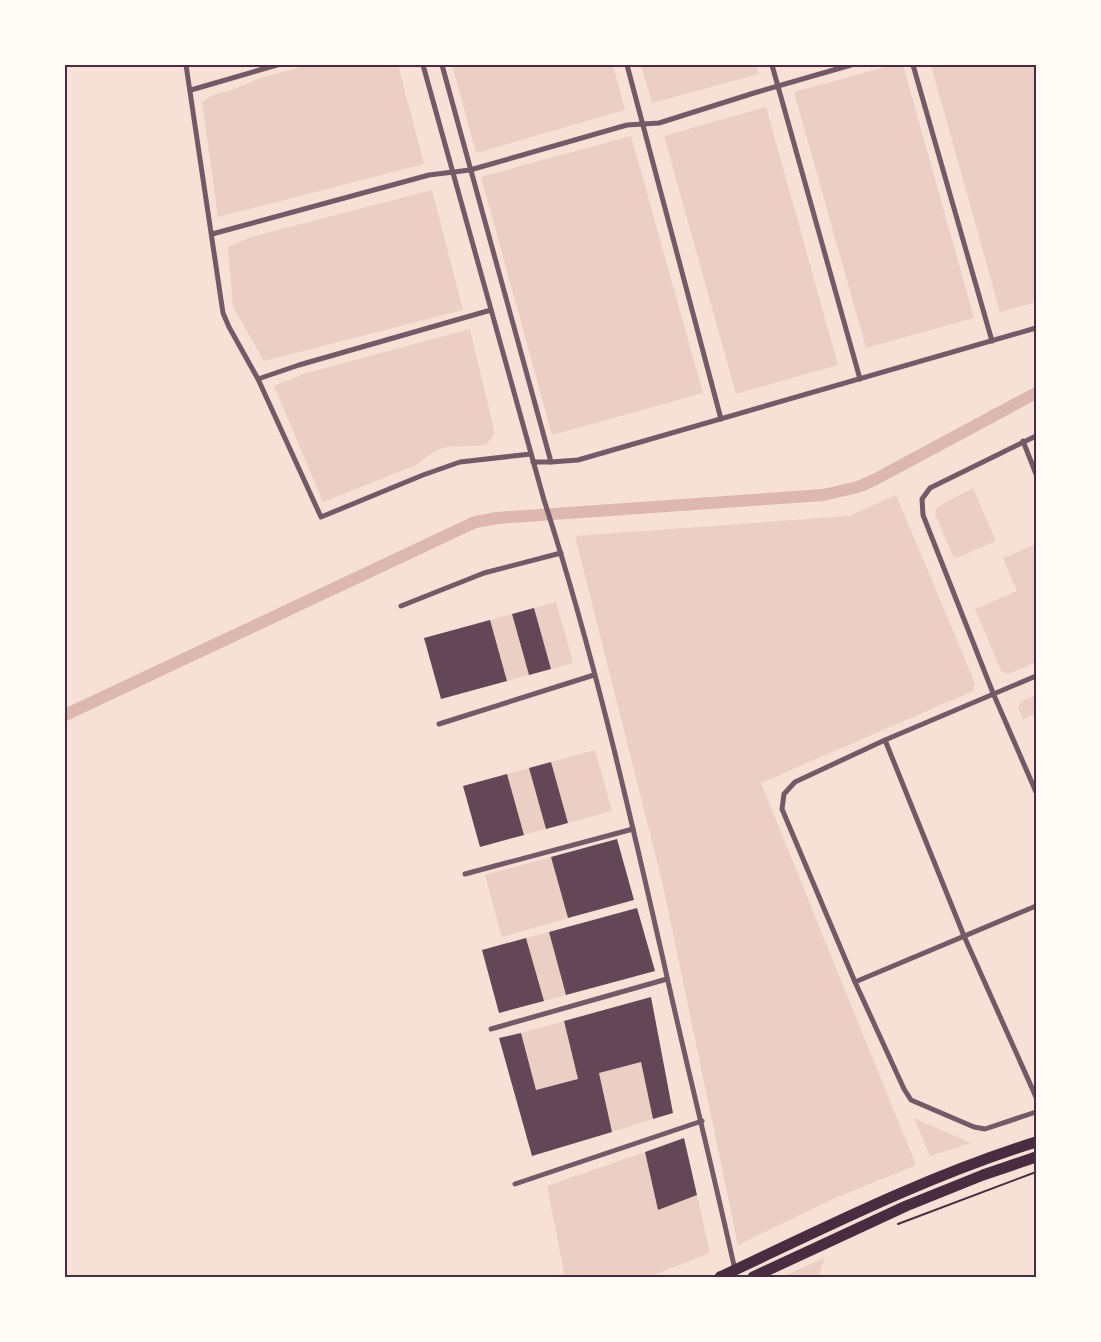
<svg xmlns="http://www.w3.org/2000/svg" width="1101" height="1342" font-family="Manrope,sans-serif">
  <rect width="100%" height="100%" fill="#f7e1d7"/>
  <g fill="#ebcfc5">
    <path d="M309,65H398L424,164L218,217L202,102L213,95L234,89L260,78Z"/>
    <path d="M452,65H613L625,110L476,153Z"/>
    <path d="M641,65H756L759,74L652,103Z"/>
    <path d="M893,65H903L974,318L866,348L794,92Z"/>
    <path d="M931,65H1036V302L1000,312Z"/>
    <path d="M766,107L838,365L736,394L664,136Z"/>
    <path d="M631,136L703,393L552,435L481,177Z"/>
    <path d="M432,190L463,310L264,361L233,307L228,247L251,237Z"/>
    <path d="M470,329L495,434L486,445L447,447L437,450L414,466L323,502L274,386L303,374Z"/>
    <path d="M973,488L996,541L954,559L935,514L937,507Z"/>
    <path d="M896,495L975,683L973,691L761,783L916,1165L833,1199L738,1245L662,881L575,536L849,516Z"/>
    <path d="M1036,544V662L1008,674L1001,671L975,609L1017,591L1003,558Z"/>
    <path d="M556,602L573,663L551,669L534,608Z"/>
    <path d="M512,614L529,675L507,681L490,620Z"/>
    <path d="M1036,695V714L1023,720L1018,708L1021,701Z"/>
    <path d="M595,750L612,811L568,823L551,762Z"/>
    <path d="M529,768L546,829L524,835L507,774Z"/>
    <path d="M551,857L568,918L502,937L485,875Z"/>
    <path d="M549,932L566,995L544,1001L526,938Z"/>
    <path d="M564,1021L578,1079L536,1090L521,1033Z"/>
    <path d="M641,1062L653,1119L612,1132L599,1073Z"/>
    <path d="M914,1118L971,1143L930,1156Z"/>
    <path d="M645,1152L658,1209L697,1195L710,1253L649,1277H565L547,1186Z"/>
    <path d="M824,1258L819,1277H782Z"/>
  </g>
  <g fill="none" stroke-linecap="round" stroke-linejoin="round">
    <path stroke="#dcb8b0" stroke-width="12" d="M65,715L475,522L497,518L823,495L858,487L874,480L1036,393"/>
  </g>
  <g fill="#644757">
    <path d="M534,608L551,669L529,675L512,614Z"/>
    <path d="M490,620L507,681L441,699L424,638Z"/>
    <path d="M551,762L568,823L546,829L529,768Z"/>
    <path d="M507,774L524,835L480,847L463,786Z"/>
    <path d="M617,839L634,900L568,918L551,857Z"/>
    <path d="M637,908L655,971L566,995L549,932Z"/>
    <path d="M526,938L544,1001L499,1013L482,950Z"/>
    <path d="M651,997L673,1113L653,1119L641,1062L599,1073L612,1132L532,1156L499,1038L521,1033L536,1090L578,1079L564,1021Z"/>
    <path d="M684,1138L697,1195L658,1210L645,1152Z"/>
  </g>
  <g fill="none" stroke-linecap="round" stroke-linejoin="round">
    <path stroke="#4a2c40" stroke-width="2" d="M898,1224L1036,1172"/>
    <g stroke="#755966" stroke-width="5">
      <path d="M186,65L223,313L229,327L258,379L321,517L423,475L460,462L531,454"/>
      <path d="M423,65L544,500C593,651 628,805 663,959C686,1063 712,1166 735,1270"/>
      <path d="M442,65L551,462H533"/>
      <path d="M627,65L721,419"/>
      <path d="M772,65L860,379"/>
      <path d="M913,65L992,341"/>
      <path d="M191,90L277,65"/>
      <path d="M212,234L429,175L470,170L627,125L659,123L754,93L851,65"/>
      <path d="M258,379L299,365L491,310"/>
      <path d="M1036,436L930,488L922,499L923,515L993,693L1036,792"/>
      <path d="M1023,441L1036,474"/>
      <path d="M551,462L578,460L1036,328"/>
      <path d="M401,606L484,573L561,553"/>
      <path d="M1036,676L885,740L795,782L784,794L782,809L855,982L904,1089L911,1100L974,1127L985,1129L1036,1112"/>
      <path d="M439,724L594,675"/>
      <path d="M885,740L964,936L1036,1097"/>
      <path d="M465,874L633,829"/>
      <path d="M855,982L1036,906"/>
      <path d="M491,1029L667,979"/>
      <path d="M515,1184L702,1121"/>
    </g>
    <g stroke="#4a2c40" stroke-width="11">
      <path d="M720,1277C824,1228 927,1176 1036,1142"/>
      <path d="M753,1277L906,1206L983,1175L1036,1157"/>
    </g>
  </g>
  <rect width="1101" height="1342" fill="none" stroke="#fffaf5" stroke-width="132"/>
  <rect x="66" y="66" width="969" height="1210" fill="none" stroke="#4a2c40" stroke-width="2"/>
</svg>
